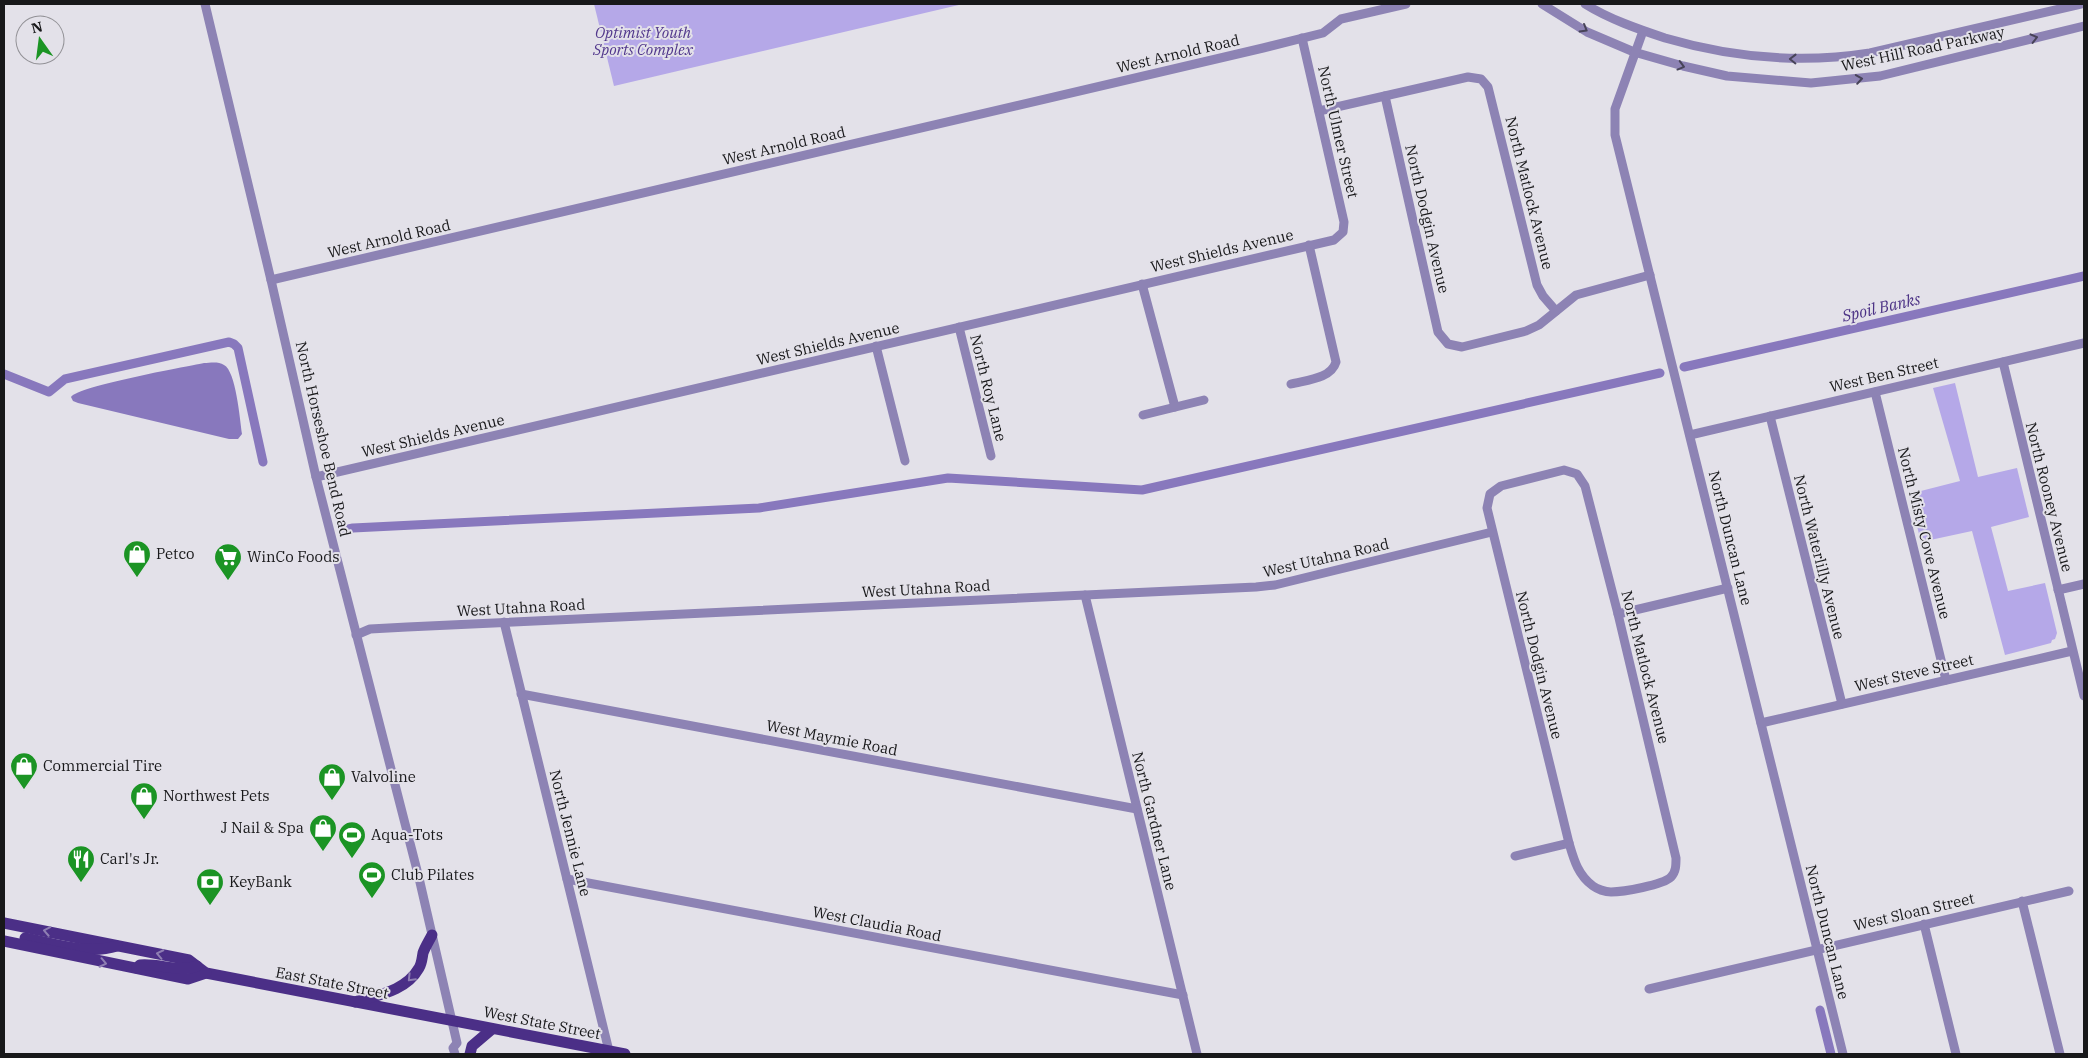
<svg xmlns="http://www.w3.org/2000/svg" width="2088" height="1058" font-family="'IBM Plex Serif',serif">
  <rect width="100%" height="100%" fill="#e3e1e9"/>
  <g fill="#b5a8e8">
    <path d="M594,4H963L614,86Z"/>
    <path d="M1955,383L1978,477L2017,468L2029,517L1991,527L2008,591L2045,583L2057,633L2055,639L2052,640L2051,643L2005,655L1972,531L1921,542L1909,494L1960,481L1933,388Z"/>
  </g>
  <path fill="#8878bd" d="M204,363C210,363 218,361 224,365C236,371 240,420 242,434L238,439H229L78,403L73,401L71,397C79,386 184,367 204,363Z"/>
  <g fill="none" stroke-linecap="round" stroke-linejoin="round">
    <g stroke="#8878bd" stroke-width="9">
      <path d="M1684,367L2084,276"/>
      <path d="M4,374L49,392L65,379L229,342L234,344L238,348L263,462"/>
      <path d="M344,530L353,528L759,508L948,478L1142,490L1660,373"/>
      <path d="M1820,1010L1831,1054"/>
    </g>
    <g stroke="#8d83b4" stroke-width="9">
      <path d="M205,4L271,280L316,477L419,878L457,1043L453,1048L455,1054"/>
      <path d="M1542,4L1587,32L1634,52L1683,66L1727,76L1811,83L1880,76L2084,26"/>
      <path d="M1585,4C1609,19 1638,29 1665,38C1733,58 1800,64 1870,53L2081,4"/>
      <path d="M1643,31L1615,109V135L1843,1054"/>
      <path d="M1385,96L1438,332L1448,344L1462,347L1526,331L1539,325L1576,295L1650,275"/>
      <path d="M1319,111L1468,77L1481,79L1488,87L1537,285L1543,296L1556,311"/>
      <path d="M271,280L1263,48L1323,33L1341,19L1406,4"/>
      <path d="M1142,284L1175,407"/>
      <path d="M959,327L991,456"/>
      <path d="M876,346L905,461"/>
      <path d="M2003,362L2084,696"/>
      <path d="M1291,384C1306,380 1331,379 1336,362L1309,245"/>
      <path d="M1875,392L1946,680"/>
      <path d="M1143,415L1204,400"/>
      <path d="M1770,416L1842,704"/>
      <path d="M1690,435L2084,343"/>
      <path d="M1564,470L1577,474L1585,486L1618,614L1676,858C1676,865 1676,872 1671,877C1663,885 1623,892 1611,892C1605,892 1597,889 1593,886C1578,875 1574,860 1569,843L1487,508L1490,494L1501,486Z"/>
      <path d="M316,477L1334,240L1343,232L1344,222L1302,38"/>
      <path d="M2058,590L2084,584"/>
      <path d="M1085,595L1197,1054"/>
      <path d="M1618,614L1728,588"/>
      <path d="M504,622L609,1051"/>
      <path d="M356,635L370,629L407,627L1256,587L1275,585L1492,532"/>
      <path d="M521,694L1137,809"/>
      <path d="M1761,723L2072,651"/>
      <path d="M1515,856L1569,843"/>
      <path d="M567,879L1183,995"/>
      <path d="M2022,901L2060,1054"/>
      <path d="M1924,924L1956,1054"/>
      <path d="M1649,989L2069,891"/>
    </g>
    <g stroke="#4b2f87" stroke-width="11">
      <path d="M4,923L189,960L206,973L625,1054"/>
      <path d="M25,938C55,944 88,955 117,946"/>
      <path d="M4,941L188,979L206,973"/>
      <path d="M137,968L140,965C159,963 179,973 197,966"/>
      <path d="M355,1002C378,995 406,991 419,968C422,963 422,958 423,953C425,947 429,941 432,935"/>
      <path d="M470,1054L472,1046L492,1029"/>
    </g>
  </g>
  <defs><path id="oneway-chevron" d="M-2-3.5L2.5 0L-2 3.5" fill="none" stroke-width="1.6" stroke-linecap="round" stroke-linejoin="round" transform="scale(1.25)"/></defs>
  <g stroke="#474358">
    <use href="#oneway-chevron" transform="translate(1584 29) rotate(30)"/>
    <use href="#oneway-chevron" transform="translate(2034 38) rotate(-14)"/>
    <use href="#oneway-chevron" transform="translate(1793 59) rotate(-179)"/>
    <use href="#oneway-chevron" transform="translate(1681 66) rotate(15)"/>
    <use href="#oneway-chevron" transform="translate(1859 79) rotate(-9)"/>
  </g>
  <g stroke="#8f7fb3">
    <use href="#oneway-chevron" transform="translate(47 931) rotate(-169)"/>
    <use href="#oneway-chevron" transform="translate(160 954) rotate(-168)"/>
    <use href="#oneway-chevron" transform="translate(103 963) rotate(12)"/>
    <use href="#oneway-chevron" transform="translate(411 978) rotate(134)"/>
  </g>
  <defs>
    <g id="shop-pin" transform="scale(1.4375)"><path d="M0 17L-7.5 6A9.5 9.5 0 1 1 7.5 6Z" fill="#1b9424" stroke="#e3e1e9"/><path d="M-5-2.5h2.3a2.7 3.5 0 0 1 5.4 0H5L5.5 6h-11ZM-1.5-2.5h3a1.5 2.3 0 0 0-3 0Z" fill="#fff"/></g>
    <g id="supermarket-pin" transform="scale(1.4375)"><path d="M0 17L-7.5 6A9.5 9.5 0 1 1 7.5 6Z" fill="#1b9424" stroke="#e3e1e9"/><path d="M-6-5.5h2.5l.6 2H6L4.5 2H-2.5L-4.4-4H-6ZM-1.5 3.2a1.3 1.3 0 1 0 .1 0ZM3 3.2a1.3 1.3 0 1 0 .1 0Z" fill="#fff"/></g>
    <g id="stadium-pin" transform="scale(1.4375)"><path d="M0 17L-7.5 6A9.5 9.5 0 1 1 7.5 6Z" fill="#1b9424" stroke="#e3e1e9"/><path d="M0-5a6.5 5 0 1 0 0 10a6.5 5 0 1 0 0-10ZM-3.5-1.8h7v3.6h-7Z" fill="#fff"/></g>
    <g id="restaurant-pin" transform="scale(1.4375)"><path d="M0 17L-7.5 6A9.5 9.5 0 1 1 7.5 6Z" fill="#1b9424" stroke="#e3e1e9"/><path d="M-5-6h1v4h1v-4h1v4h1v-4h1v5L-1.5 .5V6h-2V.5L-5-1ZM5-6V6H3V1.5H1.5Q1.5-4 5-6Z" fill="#fff"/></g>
    <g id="bank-pin" transform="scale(1.4375)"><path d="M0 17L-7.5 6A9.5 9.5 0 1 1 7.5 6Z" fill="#1b9424" stroke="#e3e1e9"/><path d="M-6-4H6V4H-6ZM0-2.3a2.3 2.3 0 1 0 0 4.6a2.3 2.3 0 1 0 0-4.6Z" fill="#fff"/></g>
  </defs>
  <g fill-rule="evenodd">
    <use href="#shop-pin" x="137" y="554"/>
    <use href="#supermarket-pin" x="228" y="557"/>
    <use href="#shop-pin" x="24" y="766"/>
    <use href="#shop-pin" x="332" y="777"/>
    <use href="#shop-pin" x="144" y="796"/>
    <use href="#shop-pin" x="323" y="828"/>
    <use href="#stadium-pin" x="352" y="835"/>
    <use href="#restaurant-pin" x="81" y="859"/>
    <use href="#stadium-pin" x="372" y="875"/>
    <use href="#bank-pin" x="210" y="882"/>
  </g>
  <g text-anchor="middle" stroke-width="4" stroke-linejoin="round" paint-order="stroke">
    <g font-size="15" font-style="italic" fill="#51378c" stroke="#e3e1e9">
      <text x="643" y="38">Optimist Youth<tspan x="643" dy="17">Sports Complex</tspan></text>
    </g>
    <g font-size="15" fill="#18181a" stroke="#e3e1e9">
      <text transform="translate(1923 49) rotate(-12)" y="5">West Hill Road Parkway</text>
      <text transform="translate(1178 54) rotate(-13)" y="5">West Arnold Road</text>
      <text transform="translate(1338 132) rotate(77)" y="5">North Ulmer Street</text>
      <text transform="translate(784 146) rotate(-13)" y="5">West Arnold Road</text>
      <text transform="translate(1529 193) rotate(76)" y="5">North Matlock Avenue</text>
      <text transform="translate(1427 219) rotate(77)" y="5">North Dodgin Avenue</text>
      <text transform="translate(389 239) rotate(-13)" y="5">West Arnold Road</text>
      <text transform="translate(1222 251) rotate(-13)" y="5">West Shields Avenue</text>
      <text transform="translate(828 344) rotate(-13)" y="5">West Shields Avenue</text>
      <text transform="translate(1884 375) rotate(-13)" y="5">West Ben Street</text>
      <text transform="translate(988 388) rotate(76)" y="5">North Roy Lane</text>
      <text transform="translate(433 436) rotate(-13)" y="5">West Shields Avenue</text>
      <text transform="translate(323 439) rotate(77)" y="5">North Horseshoe Bend Road</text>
      <text transform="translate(2049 497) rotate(76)" y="5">North Rooney Avenue</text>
      <text transform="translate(1924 533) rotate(76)" y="5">North Misty Cove Avenue</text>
      <text transform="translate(1730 538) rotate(76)" y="5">North Duncan Lane</text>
      <text transform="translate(1819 557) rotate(76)" y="5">North Waterlilly Avenue</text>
      <text transform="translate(1326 558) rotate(-13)" y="5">West Utahna Road</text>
      <text transform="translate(926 589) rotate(-3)" y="5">West Utahna Road</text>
      <text transform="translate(521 608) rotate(-3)" y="5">West Utahna Road</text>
      <text transform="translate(1539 665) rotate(76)" y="5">North Dodgin Avenue</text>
      <text transform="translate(1645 667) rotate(76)" y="5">North Matlock Avenue</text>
      <text transform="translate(1914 673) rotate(-13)" y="5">West Steve Street</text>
      <text transform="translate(832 738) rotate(11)" y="5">West Maymie Road</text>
      <text transform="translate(1154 821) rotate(76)" y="5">North Gardner Lane</text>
      <text transform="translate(570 833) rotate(76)" y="5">North Jennie Lane</text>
      <text transform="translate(1914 912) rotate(-13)" y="5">West Sloan Street</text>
      <text transform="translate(877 924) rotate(11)" y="5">West Claudia Road</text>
      <text transform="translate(1827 932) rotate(76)" y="5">North Duncan Lane</text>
      <text transform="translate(332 983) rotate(11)" y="5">East State Street</text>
      <text transform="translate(542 1023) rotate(11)" y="5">West State Street</text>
    </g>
    <g font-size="15" fill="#18181a" stroke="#e3e1e9" text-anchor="start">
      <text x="156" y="559">Petco</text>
      <text x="247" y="562">WinCo Foods</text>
      <text x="43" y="771">Commercial Tire</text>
      <text x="351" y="782">Valvoline</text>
      <text x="163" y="801">Northwest Pets</text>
      <text x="304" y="833" text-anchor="end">J Nail &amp; Spa</text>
      <text x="371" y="840">Aqua-Tots</text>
      <text x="100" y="864">Carl's Jr.</text>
      <text x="391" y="880">Club Pilates</text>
      <text x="229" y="887">KeyBank</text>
    </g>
    <g font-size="16" font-style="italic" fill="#4a3084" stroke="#e3e1e9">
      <text transform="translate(1881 307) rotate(-13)" y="6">Spoil Banks</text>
    </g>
  </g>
  <rect width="2088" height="1058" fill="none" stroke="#18181a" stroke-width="10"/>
  <g transform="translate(40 40) rotate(346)"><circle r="24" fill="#e3e1e9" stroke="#929196"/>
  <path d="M0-4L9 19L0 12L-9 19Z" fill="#1b9424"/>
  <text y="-8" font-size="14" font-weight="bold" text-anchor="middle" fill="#18181a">N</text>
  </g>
</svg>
